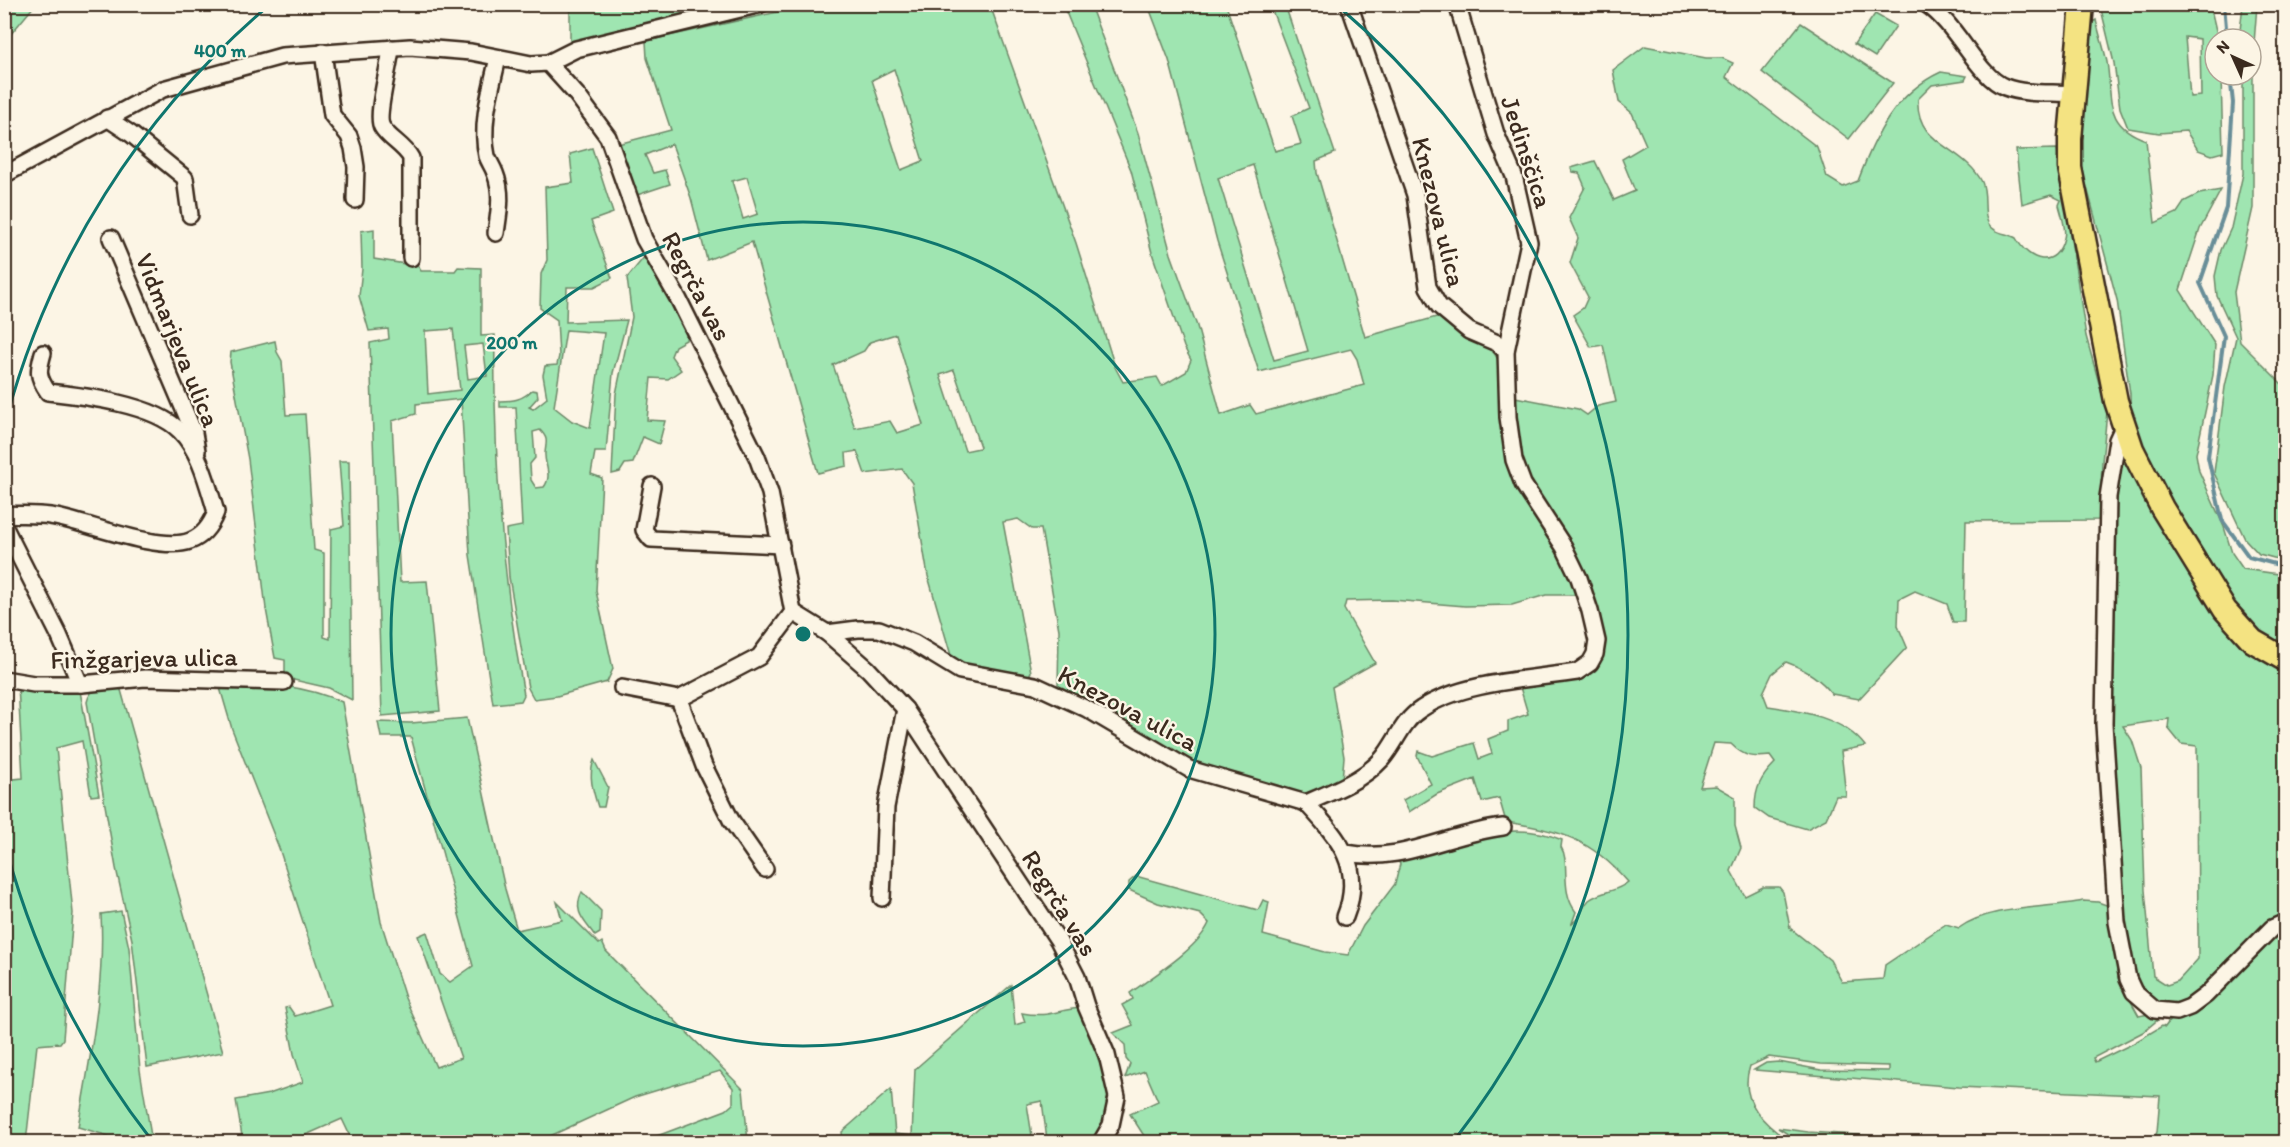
<svg xmlns="http://www.w3.org/2000/svg" width="2290" height="1147" font-family="Itim,sans-serif">
  <rect width="100%" height="100%" fill="#fcf5e5"/>
  <filter id="ink" filterUnits="userSpaceOnUse"><feTurbulence type="fractalNoise" baseFrequency=".0167" numOctaves="2"/><feDisplacementMap in="SourceGraphic" scale="12" xChannelSelector="R" yChannelSelector="G"/><feConvolveMatrix kernelMatrix="1 2 1 2 8 2 1 2 1" color-interpolation-filters="sRGB"/></filter>
  <g filter="url(#ink)">
    <g fill="#9fe5b1" stroke="#6d8868" stroke-width="1.5" fill-rule="evenodd">
      <path d="M5,4L35,5L5,41L4,5Z"/>
      <path d="M570,5H737L570,42Z"/>
      <path d="M809,5H990L1076,243L1115,367L1123,382L1157,377L1162,386L1186,372L1191,360L1184,347L1152,253L1131,170L1063,5H1090L1138,133L1171,254L1197,326L1221,415L1250,405L1256,414L1364,385L1357,359L1351,349L1259,372L1217,241L1169,60L1148,5H1226L1275,151L1301,144L1292,116L1309,108L1270,5H1285L1335,153L1316,161L1317,173L1365,337L1440,316L1465,338L1493,351L1498,360L1505,429L1578,591L1575,595H1546L1512,605L1465,606L1392,600L1346,601L1344,609L1375,663L1332,687L1344,757L1342,780L1322,791L1299,797L1198,766L1058,687L1059,630L1041,529H1032L1018,519L1003,522L1031,672L1028,677L960,664L952,659L928,576L912,483L902,469L865,474L857,451L846,453L847,466L818,473L752,242L707,260L691,198L672,144L645,155L653,173L665,170L670,184L634,196L618,144L671,130L647,58L646,41ZM894,69L923,161L901,170L872,80ZM1253,165L1308,351L1274,360L1218,178ZM747,177L758,214L743,219L732,181ZM896,334L923,425L897,433L890,421L855,428L833,365L864,351L870,342ZM954,370L980,447L979,448L965,451L940,375Z"/>
      <path d="M2100,5H2210L2218,39H2215V75H2221L2223,152L2212,155L2198,150L2186,131L2159,133L2128,128L2120,108L2114,63ZM2185,37L2200,39L2201,96L2190,97Z"/>
      <path d="M2243,5H2257L2253,56V208L2234,292L2240,342L2285,387V561L2259,554L2245,539L2214,473L2225,387L2236,337L2217,296L2215,276L2221,250L2231,228L2243,174V75H2251V39H2239Z"/>
      <path d="M1875,14L1896,26L1875,57L1854,44Z"/>
      <path d="M2096,20C2099,34 2104,48 2107,62C2113,99 2103,125 2146,140L2155,223L2177,213L2185,201L2199,194L2221,190L2200,229L2180,290L2215,345L2213,375L2196,454L2199,471L2224,527L2232,553L2243,569L2285,575V652L2238,615L2193,545L2131,428L2130,394L2117,300L2077,150L2091,23Z"/>
      <path d="M1801,23L1893,83L1849,139L1762,72Z"/>
      <path d="M1645,46L1706,58H1722L1733,63L1726,77L1817,147L1827,177L1843,187L1858,181C1875,136 1895,93 1941,72L1967,76L1965,80L1932,85L1918,99C1915,146 1964,146 1982,182C1989,197 1979,221 1995,230C2001,234 2009,234 2016,238C2029,262 2056,270 2064,238C2067,229 2061,214 2059,205L2061,200L2051,195L2022,204L2016,150L2057,149L2086,336L2107,412L2102,462L2100,520L1966,521L1964,622H1953L1947,604L1915,591L1899,599L1898,626L1907,647L1859,699L1832,694C1820,678 1805,669 1786,662L1772,674L1763,693L1768,706C1802,711 1844,718 1865,746L1841,751L1846,796H1836L1826,819L1807,829L1769,818L1755,808C1755,788 1761,777 1775,763L1770,756C1753,758 1744,757 1731,744L1714,743L1700,787L1716,786L1735,797V826L1741,848L1731,871L1745,896L1763,887H1779L1783,892L1790,928L1830,960L1842,982L1883,979L1885,965L1946,924L1959,928C1991,905 2045,909 2083,901L2098,902L2112,907L2118,978L2139,1016L2149,1014L2161,1017L2143,1032L2093,1058L2095,1062L2132,1044L2162,1026L2165,1027L2170,1020L2185,1018L2201,1010L2218,989L2285,928V1142H2152L2157,1132L2160,1096L1959,1087L1754,1070L1766,1063L1779,1062L1821,1070L1889,1071V1066L1821,1064L1769,1057L1750,1066C1738,1100 1764,1125 1791,1142H1148L1130,1114L1158,1101L1145,1071L1125,1078L1130,1064L1126,1059L1125,1045L1113,1033L1133,1025L1122,1005L1133,999L1130,993C1153,976 1198,949 1209,923L1200,914L1158,903L1129,890V882L1136,876L1258,910L1263,900L1269,902L1263,935L1325,952L1348,955L1363,926L1395,884L1400,864L1397,860C1448,845 1510,816 1562,840L1561,847C1571,863 1559,890 1576,912L1572,923C1581,918 1582,907 1589,900C1601,891 1617,892 1628,882C1591,839 1560,830 1506,822L1499,798L1482,802L1475,779L1437,794L1409,812L1403,800L1431,784L1417,756L1418,751L1432,756L1474,743L1479,759L1492,754L1488,739L1508,731V721L1528,714L1520,687L1583,678L1599,665L1601,636L1526,481L1518,450L1510,396L1578,409L1587,415L1598,406L1616,402L1603,345L1591,347L1573,315L1583,308L1588,297L1570,263L1578,238L1569,218L1585,187L1579,173L1573,172L1571,168L1595,161L1614,200L1635,191L1622,159L1646,145L1632,113L1619,102L1613,70Z"/>
      <path d="M592,148L613,213L591,221L612,278L594,287H567L566,322L627,320L613,373L606,452H595L591,474L602,478L596,591L613,669L607,682L557,696L534,699L528,688L509,577L506,529L522,526L516,407H500V401C513,401 522,400 532,390L537,391L538,397L529,407L533,409L547,398L543,375L545,366L557,365L559,356L557,320L540,308L541,274L547,260L545,187L573,183L570,154ZM566,330L604,333L590,428L572,421L554,407ZM540,430C549,439 546,442 545,453C544,465 553,475 544,487L536,488L531,480L530,464L535,458L533,432Z"/>
      <path d="M374,229V259L418,266L421,271H455L458,267L481,268V336L495,335C493,456 502,576 524,695L521,701L493,704L470,555L461,399L416,404V414L392,421L400,582L427,581L440,711L382,716L370,343L389,339L388,329L369,331L359,296L362,269L361,231ZM453,329L460,390L428,394L425,331ZM483,344L487,376L468,379L464,346Z"/>
      <path d="M645,256L652,263L687,327L686,340L675,346L671,356L681,370L668,379L651,378L647,420L665,421L659,444L643,437L633,463L625,464L620,472L612,474L616,394L632,317L627,278Z"/>
      <path d="M275,341L277,352L282,361L286,415L305,414L314,550L324,553V637L330,639L331,529L344,526L339,461H349L352,700L329,688L285,678V660L275,658L266,609L248,459L230,362L231,352Z"/>
      <path d="M2122,460L2128,463L2174,547L2285,670V915C2275,922 2264,928 2254,936C2225,960 2204,1001 2165,1008L2137,988L2123,941L2109,729L2111,537L2117,463ZM2169,719L2168,728L2181,744L2197,746L2198,959L2178,981L2167,985L2153,976L2145,890L2141,768L2132,740L2123,726Z"/>
      <path d="M218,681C262,683 302,684 342,702L381,922L405,998L436,1067L461,1058L418,936L427,932L440,974L450,982L473,966L411,737H381L378,722L411,723L467,718L505,889L517,930L562,920L557,902L599,944L602,942L606,951L743,1089L748,1142H641L726,1110L733,1104V1088L720,1071L635,1097L548,1137L526,1142H353L342,1119L290,1142H243L236,1100L269,1094L303,1082L294,1054L285,1008L289,1007L295,1016L330,1005L279,848L232,729Z"/>
      <path d="M119,683L223,1052L147,1067L132,940L116,868L87,702C91,685 103,686 119,683Z"/>
      <path d="M18,685L80,691L99,795L91,796L82,741L56,748L73,913L63,1039L60,1043L37,1045L26,1142H5L4,780L23,778Z"/>
      <path d="M594,760L608,787L604,807H598C593,791 588,776 594,760Z"/>
      <path d="M582,892L601,911L600,933L595,936C585,921 572,912 582,892Z"/>
      <path d="M121,911L129,948L140,1070L152,1142H129L78,1127C90,1057 105,986 101,914Z"/>
      <path d="M1011,985L1015,1025L1025,1022L1022,1013C1049,1018 1056,1010 1081,1008L1107,1085L1109,1110L1093,1142H843L842,1132L891,1089L895,1134L912,1136L915,1069ZM1042,1101L1047,1140L1033,1142L1027,1104Z"/>
      <path d="M1778,1128L1808,1132L1971,1142H1801Z"/>
    </g>
    <g fill="none" stroke-linecap="round" stroke-linejoin="round">
      <g stroke="#698e98" stroke-width="4">
        <path d="M2224,4L2227,39"/>
        <path d="M2230,75L2233,103L2226,208L2200,283L2224,336L2208,457L2222,520L2249,557L2286,567"/>
      </g>
      <g stroke="#3b2a1e" stroke-width="20">
        <g id="minor">
          <path d="M1349,4L1415,195L1428,287L1439,306L1469,331L1497,343L1506,351"/>
          <path d="M1926,4C1957,24 1978,77 2005,87C2026,95 2052,92 2074,94"/>
          <path d="M391,48C390,65 375,116 382,127C389,139 404,145 411,158V258"/>
          <path d="M323,52L332,115L349,136L353,148L356,167L355,200"/>
          <path d="M548,63L577,95L608,137L644,239L679,300L757,457L770,493L793,612L759,657L679,699L622,688"/>
          <path d="M107,118L131,134L185,178L190,215"/>
          <path d="M4,175L163,89L282,56L410,47L471,52L531,64L548,63L576,49L761,4"/>
          <path d="M496,233C499,212 503,193 495,173C493,167 489,162 487,156C480,124 491,89 498,58"/>
          <path d="M111,238L194,433L197,451"/>
          <path d="M2124,425L2117,440L2108,497L2104,724L2117,922L2128,979L2134,992L2155,1010L2177,1012L2190,1007L2206,995L2272,928L2286,922"/>
          <path d="M652,486L644,530L651,539L781,545"/>
          <path d="M4,514C20,515 36,514 50,516C85,521 158,553 190,541C204,536 211,525 216,512C208,486 200,451 180,431C154,404 84,396 48,392C37,376 38,371 43,353"/>
          <path d="M4,526L59,635L80,684"/>
          <path d="M793,612L827,633L868,669L905,709L1058,940L1077,977L1086,1006L1107,1055L1117,1097L1111,1125L1101,1142"/>
          <path d="M827,633L858,629H879L914,643L960,671L1035,685L1087,709L1189,769L1306,803C1332,792 1363,780 1382,759C1396,743 1402,721 1421,709C1461,682 1531,679 1577,672L1590,663L1595,654L1597,641L1590,611L1579,578L1564,547L1523,484L1514,460L1508,417L1506,351L1529,242L1514,176L1496,134L1457,4"/>
          <path d="M4,679L34,684H82L145,678L284,682"/>
          <path d="M679,699L704,766L731,820L765,869"/>
          <path d="M1306,803C1338,838 1365,866 1345,917"/>
          <path d="M1347,853C1400,864 1450,833 1503,827"/>
          <path d="M882,898L886,807L905,709"/>
        </g>
      </g>
      <g stroke="#3b2a1e" stroke-width="27">
        <path id="primary" d="M2082,4L2070,139V168L2116,401L2132,449L2162,508L2225,610L2253,641L2286,660"/>
      </g>
      <use href="#minor" stroke="#fcf5e5" stroke-width="15"/>
      <use href="#primary" stroke="#f4e382" stroke-width="22"/>
    </g>
  </g>
  <g fill="none" stroke="#0f766e" stroke-width="3">
    <circle cx="803" cy="634" r="412"/>
    <path d="M153 1142A825 825 0 0 1 6 848M6 420A825 825 0 0 1 267 7M1339 7A825 825 0 0 1 1453 1142"/>
  </g>
  <g text-anchor="middle" stroke-width="4.5" stroke-linejoin="round" paint-order="stroke">
    <g font-size="26" fill="#3b2a1e" stroke="#fcf5e5">
      <text transform="translate(1527 152) rotate(72)" y="9">Jedinščica</text>
      <text transform="translate(1439 212) rotate(76)" y="9">Knezova ulica</text>
      <text transform="translate(697 286) rotate(62)" y="9">Regrča vas</text>
      <text transform="translate(178 340) rotate(68)" y="9">Vidmarjeva ulica</text>
      <text transform="translate(144 658) rotate(-1)" y="9">Finžgarjeva ulica</text>
      <text transform="translate(1128 708) rotate(28)" y="9">Knezova ulica</text>
      <text transform="translate(1060 903) rotate(58)" y="9">Regrča vas</text>
    </g>
  </g>
  <circle cx="803" cy="634" r="9" fill="#0f766e" stroke="#fcf5e5" stroke-width="3"/>
  <g font-size="18" text-anchor="middle" font-weight="bold" fill="#0f766e" stroke="#fcf5e5" stroke-width="4.5" stroke-linejoin="round" paint-order="stroke">
    <text x="220" y="57">400 m</text>
    <text x="512" y="349">200 m</text>
  </g>
  <rect width="2290" height="1147" fill="none" stroke="#fcf5e5" stroke-width="24"/>
  <rect x="12" y="12" width="2266" height="1123" fill="none" stroke="#3b2a1e" stroke-width="2" filter="url(#ink)"/>
  <g transform="translate(2233 57) rotate(315)"><circle r="28" fill="#fcf5e5" stroke="#afa495" stroke-width="1.5"/>
  <path d="M0-4.5L10 22L0 15L-10 22Z" fill="#3b2a1e"/>
  <text y="-9" font-size="16" font-weight="bold" text-anchor="middle" fill="#3b2a1e">N</text>
  </g>
</svg>
